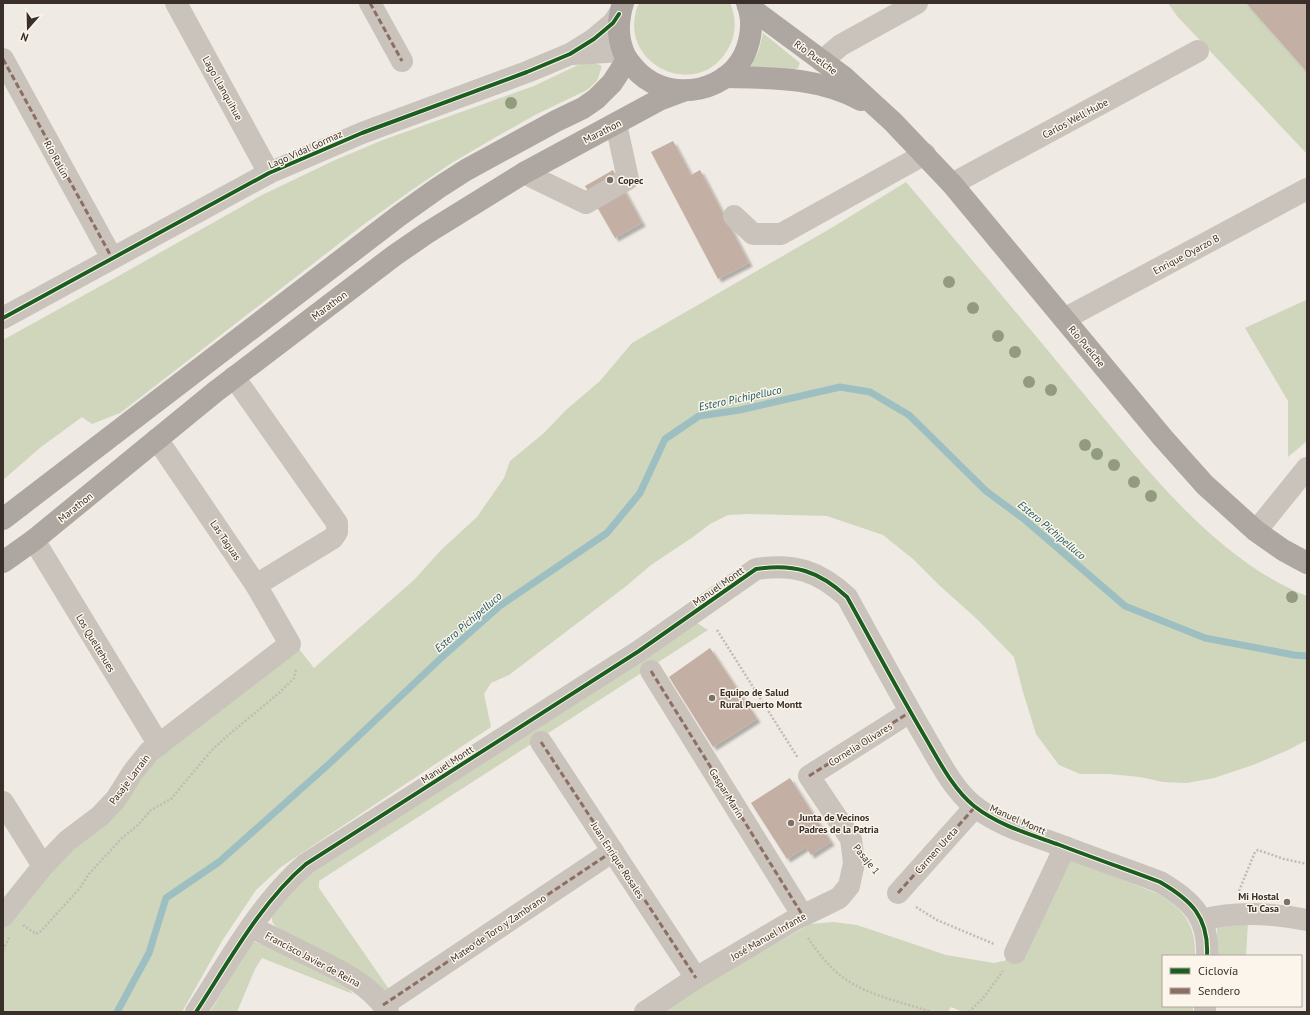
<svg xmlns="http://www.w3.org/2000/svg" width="1310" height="1015" font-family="'PT Sans',sans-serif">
  <defs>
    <filter id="shadow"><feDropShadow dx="3.5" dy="3.5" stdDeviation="1" flood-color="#0004"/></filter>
  </defs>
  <rect width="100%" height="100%" fill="#efeae3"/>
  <g fill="#cfd6bc">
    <path d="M639,3H730C736,17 737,33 729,47C699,105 613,63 639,3Z"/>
    <path d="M1168,3H1246L1307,72V154L1177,16Z"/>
    <path d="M763,33L800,63L798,68L793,70L750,67L759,50Z"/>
    <path d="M590,63H595L602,66L597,81L587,90L535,115L496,137L450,164L409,192L363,225L128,407L120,413L92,424L82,417L41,447L3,480V340L115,278L262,195L333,161L383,140L534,86L578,65Z"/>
    <path d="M906,182C962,248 1018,314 1073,381C1137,457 1212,559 1307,596V740L1286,751L1253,765L1214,778L1187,783L1163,782L1140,777L1109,774H1080L1059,765L1036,734L1023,692L1014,657L978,620L939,585L913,559L883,535L827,516L748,514L728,515L710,524L693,537L651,565L625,587L509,675L491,683L484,694L491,727L281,867L256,890L222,941L182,1012H3V923L155,757L296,645L314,668L415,579L441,550L477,517L504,478L510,461L544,433L566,410L600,381L632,343L833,227Z"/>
    <path d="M1306,300L1307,301V441L1288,457V401L1245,328Z"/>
    <path d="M697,623L708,630L319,881V888L391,992H383L282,931C274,925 270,924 273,913L304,879L317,870Z"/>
    <path d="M1069,859L1156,893C1183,908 1196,924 1195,956H1163V1006H1193V1012H963L951,1007L948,1012H662L716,977L811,924L834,922L857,925L946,955L994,963L1021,957Z"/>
    <path d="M1248,923L1246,956H1217V928Z"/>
    <path d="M252,941L270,947L347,987L353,994L262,958L255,969L237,1012H210Z"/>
  </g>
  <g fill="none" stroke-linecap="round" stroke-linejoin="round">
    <path stroke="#9ebfc2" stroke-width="7" d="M117,1012L149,953L166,898L219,862L329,764L440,659L501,605L607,533L640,493L665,439L699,416L740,410L840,387L870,392L909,415L986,491L1024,519L1125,606L1205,638L1294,655L1307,656"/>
  </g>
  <g fill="#c4afa4" filter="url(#shadow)">
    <path d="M1246,3H1307V72Z"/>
    <path d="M673,141L691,175L700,170L749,263L718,279L651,152Z"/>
    <path d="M613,170L642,223L615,238L585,186Z"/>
    <path d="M710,648L757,719L713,747L669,677Z"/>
    <path d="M790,778L831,842L811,855L806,847L787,859L751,803Z"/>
  </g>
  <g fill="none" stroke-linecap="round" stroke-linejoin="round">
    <g stroke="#c2bbb4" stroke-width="2.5" stroke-dasharray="2 2" stroke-linecap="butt">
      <path d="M717,630L798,758"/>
      <path d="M1239,891L1255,852L1258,850L1284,859L1307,864"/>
      <path d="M916,907L937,920L994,944"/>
      <path d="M23,925L36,934L41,931L80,888L88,875L122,838L138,825L151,810L171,799L211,751L226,737L279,693L294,678L296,669"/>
      <path d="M808,938C818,953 830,968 845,979C870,996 902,1002 931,1012"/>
      <path d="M3,950L9,938"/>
      <path d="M969,1012L984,997L1003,971"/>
    </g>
    <g stroke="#c9c3bc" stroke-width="22">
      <path d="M176,3L269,173"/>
      <path d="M370,3L402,61"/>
      <path d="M573,54L623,51"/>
      <path d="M3,59L112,258"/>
      <path d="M822,61L841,45L917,3"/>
      <path d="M524,173L586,203L628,179L616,124"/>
      <path d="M952,184L1198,51"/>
      <path d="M734,216L753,234H781L925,154"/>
      <path d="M3,318L269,173L362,133L527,72L570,54L594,39L613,23L619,14"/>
      <path d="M1064,319L1307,189"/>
      <path d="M234,377L337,523V532L333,538L256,585"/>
      <path d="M1256,531L1307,468"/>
      <path d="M34,540L159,745"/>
      <path d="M651,671L803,916"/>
      <path d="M541,742L696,978"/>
      <path d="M3,802L43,866"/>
      <path d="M898,893L975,807"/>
      <path d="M3,916L43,866L67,841L100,816L116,799L133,772L149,752L290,644L256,585L157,439"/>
      <path d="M1202,920C1236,911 1272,913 1307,920"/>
      <path d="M251,927C272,937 292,947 312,957C340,971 370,984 388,1012"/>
      <path d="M1015,953L1065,847"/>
      <path d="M383,1005L613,851"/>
      <path d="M196,1012C228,963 261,902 306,864L639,651L756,569C794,563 819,571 847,597C873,644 898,691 925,737C939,761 953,789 974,806C998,825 1029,834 1057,844C1091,857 1125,869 1160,882C1191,900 1209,917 1207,956"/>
      <path d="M645,1012L696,978L796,919L839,898L849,886L854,863L851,839L809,776L910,712"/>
      <path d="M1205,1012V1006"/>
    </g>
    <g stroke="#aea7a1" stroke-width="22">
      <path d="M623,3C618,19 617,35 623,51C626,60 632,66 639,73C672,104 732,92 747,48C752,33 753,18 747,3"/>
      <path d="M748,6L844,77L893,122L952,184L1163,438L1205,485L1256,531L1283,550L1307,563"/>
      <path d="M725,77C772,78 818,77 861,100"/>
      <path d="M3,519L400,215L438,188L466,170L556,121L583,108L596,99L612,83L627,60"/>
      <path d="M3,562L34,540L215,392L395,255L427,233L524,173L659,100L683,91"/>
    </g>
    <g stroke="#8d6e63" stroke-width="3" stroke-dasharray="6 3" stroke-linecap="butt">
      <path d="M370,3L402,61"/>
      <path d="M3,59L112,258"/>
      <path d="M651,671L803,916"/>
      <path d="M541,742L696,978"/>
      <path d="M809,776L910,712"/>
      <path d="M898,893L975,807"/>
      <path d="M383,1005L613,851"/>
    </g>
    <g stroke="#fbf5eb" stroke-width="6">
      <g id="cycleway">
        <path d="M3,318L269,173L362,133L527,72L570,54L594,39L613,23L619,14"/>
        <path d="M196,1012C228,963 261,902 306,864L639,651L756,569C794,563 819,571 847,597C873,644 898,691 925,737C939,761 953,789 974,806C998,825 1029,834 1057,844C1091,857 1125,869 1160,882C1191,900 1209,917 1207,956"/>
      </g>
    </g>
    <use href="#cycleway" stroke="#1b5e20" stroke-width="4"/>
  </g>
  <g fill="#929b7e">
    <circle cx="511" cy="103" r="6"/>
    <circle cx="949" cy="282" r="6"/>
    <circle cx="973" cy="308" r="6"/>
    <circle cx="998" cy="336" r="6"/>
    <circle cx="1015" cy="352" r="6"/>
    <circle cx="1029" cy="382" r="6"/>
    <circle cx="1051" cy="390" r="6"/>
    <circle cx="1085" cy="445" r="6"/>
    <circle cx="1097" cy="454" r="6"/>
    <circle cx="1114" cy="465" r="6"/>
    <circle cx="1134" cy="482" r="6"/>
    <circle cx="1151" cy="496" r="6"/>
    <circle cx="1292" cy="597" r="6"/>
  </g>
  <g fill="#79716a" stroke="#fbf5eb" stroke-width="1.5">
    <circle cx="610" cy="180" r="4"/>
    <circle cx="712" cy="698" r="4"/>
    <circle cx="791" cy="823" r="4"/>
    <circle cx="1287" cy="902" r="4"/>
  </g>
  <g text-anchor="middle" stroke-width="3" stroke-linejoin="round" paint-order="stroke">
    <g font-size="10" fill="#3a3029" stroke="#fbf5eb">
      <text transform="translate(816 57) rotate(36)" y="4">Río Puelche</text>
      <text transform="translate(223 88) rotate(61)" y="4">Lago Llanquihue</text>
      <text transform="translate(1075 118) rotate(-28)" y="4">Carlos Well Hube</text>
      <text transform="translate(602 131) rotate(-27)" y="4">Marathon</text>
      <text transform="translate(305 149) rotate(-24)" y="4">Lago Vidal Gormaz</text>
      <text transform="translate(57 159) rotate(61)" y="4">Río Ralún</text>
      <text transform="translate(1186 254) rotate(-28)" y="4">Enrique Oyarzo B</text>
      <text transform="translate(329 305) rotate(-37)" y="4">Marathon</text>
      <text transform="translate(1087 346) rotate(50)" y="4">Río Puelche</text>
      <text transform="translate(75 507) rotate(-39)" y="4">Marathon</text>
      <text transform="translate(226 540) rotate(56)" y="4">Las Taguas</text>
      <text transform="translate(718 586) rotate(-35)" y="4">Manuel Montt</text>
      <text transform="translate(96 643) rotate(59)" y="4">Los Queltehues</text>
      <text transform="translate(860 744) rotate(-32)" y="4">Cornelia Olivares</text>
      <text transform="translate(447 764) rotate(-33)" y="4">Manuel Montt</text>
      <text transform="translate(129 779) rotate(-53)" y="4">Pasaje Larraín</text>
      <text transform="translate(727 793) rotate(58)" y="4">Gaspar Marín</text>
      <text transform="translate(1018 819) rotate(24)" y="4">Manuel Montt</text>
      <text transform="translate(936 850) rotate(-48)" y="4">Carmen Ureta</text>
      <text transform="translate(867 859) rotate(51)" y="4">Pasaje 1</text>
      <text transform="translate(618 860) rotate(57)" y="4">Juan Enrique Rosales</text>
      <text transform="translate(498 928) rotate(-34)" y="4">Mateo de Toro y Zambrano</text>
      <text transform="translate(768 936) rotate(-30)" y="4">José Manuel Infante</text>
      <text transform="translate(313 959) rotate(28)" y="4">Francisco Javier de Reina</text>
    </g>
    <g font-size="10" font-weight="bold" fill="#3a3029" stroke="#fbf5eb" text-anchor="start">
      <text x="618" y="184">Copec</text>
      <text x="720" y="696">Equipo de Salud<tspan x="720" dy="12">Rural Puerto Montt</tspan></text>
      <text x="799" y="821">Junta de Vecinos<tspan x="799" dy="12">Padres de la Patria</tspan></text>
      <text x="1279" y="900" text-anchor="end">Mi Hostal<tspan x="1279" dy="12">Tu Casa</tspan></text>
    </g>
    <g font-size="11" font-style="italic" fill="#1b555f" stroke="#fbf5eb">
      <text transform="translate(740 398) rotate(-12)" y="4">Estero Pichipelluco</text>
      <text transform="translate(1052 530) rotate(40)" y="4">Estero Pichipelluco</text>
      <text transform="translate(468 622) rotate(-41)" y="4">Estero Pichipelluco</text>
    </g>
  </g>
  <rect width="1310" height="1015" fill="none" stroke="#3a3029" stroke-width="8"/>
  <rect x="1162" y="955" width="140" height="52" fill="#fbf5eb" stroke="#aea69d"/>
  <rect x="1170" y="968" width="20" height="6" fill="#1b5e20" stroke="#aea69d"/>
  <text x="1198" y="975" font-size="12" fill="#3a3029">Ciclovía</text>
  <rect x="1170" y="988" width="20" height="6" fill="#8d6e63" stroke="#aea69d"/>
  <text x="1198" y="995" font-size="12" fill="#3a3029">Sendero</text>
  <g transform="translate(28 28) rotate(200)" stroke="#fbf5eb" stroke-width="3" paint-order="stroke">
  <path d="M0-3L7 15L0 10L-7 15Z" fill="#3a3029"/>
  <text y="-6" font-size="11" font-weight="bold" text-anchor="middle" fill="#3a3029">N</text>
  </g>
</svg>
